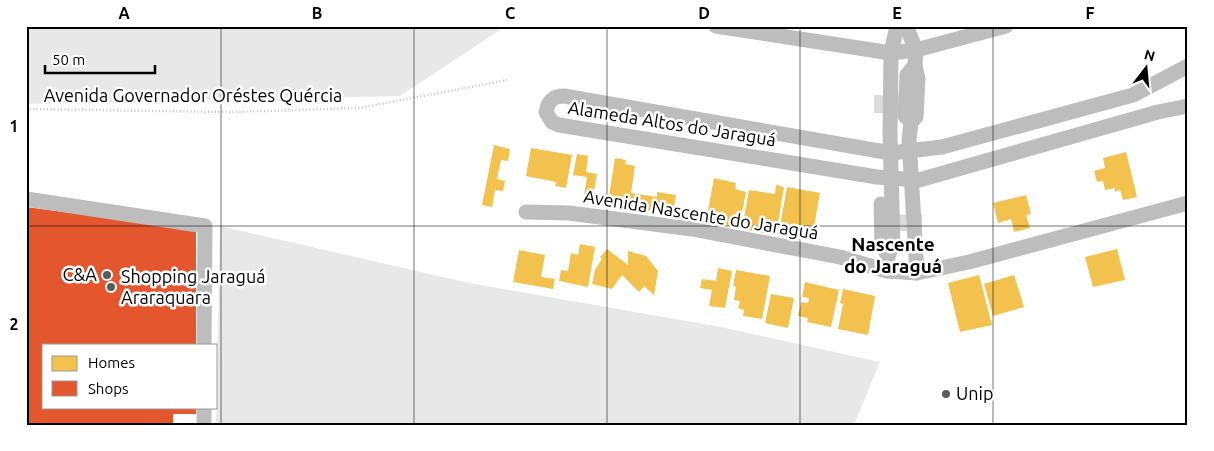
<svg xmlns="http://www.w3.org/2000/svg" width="1214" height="451" font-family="Ubuntu,sans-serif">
  <rect width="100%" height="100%" fill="#fff"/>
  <g fill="#e8e8e8">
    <path d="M26,26H506L400,96L26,104Z"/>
    <path d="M220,226L469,283L721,327L880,362L854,425H216Z"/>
  </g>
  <g fill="#f2c14e">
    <path d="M494,145L510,149L508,161L501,160L497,179L505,181L503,191L495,190L492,207L482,205Z"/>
    <path d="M531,148L572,155L566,188L555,186L556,182L526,176Z"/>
    <path d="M1126,152L1137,197L1123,200L1120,190L1115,192V188L1105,190L1103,181L1097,182L1094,171L1105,168L1103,158Z"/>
    <path d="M577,154L588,156L586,172L597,174L593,196L584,195L587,177L573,175Z"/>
    <path d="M615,158L626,160L625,164L635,166L631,193L657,197V192L676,195L673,214L645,210L646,206L637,205V208L625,206L626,201L614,199L613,203L608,202Z"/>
    <path d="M714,178L736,183L735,189L746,192L739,228L706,221Z"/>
    <path d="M776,185L784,187L776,235L742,229L749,190L775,194Z"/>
    <path d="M787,187L820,193L812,238L779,232Z"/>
    <path d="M1026,195L1031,214L1026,215L1030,228L1014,232L1011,219L998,223L993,203Z"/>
    <path d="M580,244L595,247L588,287L559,281L561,270L568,271L571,253L578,255Z"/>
    <path d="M607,249L628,265V251L646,256L658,271L654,295L644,286L639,292L622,275L612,289L592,284L595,270L602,259L600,257Z"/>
    <path d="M1117,249L1125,280L1093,287L1085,257Z"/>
    <path d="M519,250L545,255L541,277L555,279L553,289L513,282Z"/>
    <path d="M718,268L732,271L725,308L709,306L712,290L700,288L702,279L716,281Z"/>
    <path d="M736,270L770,276L762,319L743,316L744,310L738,308L740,301L734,300L736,286H733Z"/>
    <path d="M979,275L992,325L960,332L948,283Z"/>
    <path d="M1014,275L1024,307L993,316L984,284Z"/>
    <path d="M805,282L839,290L831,327L807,322L808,318L798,316L801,302L808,303L809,298L802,297Z"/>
    <path d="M843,289L875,296L868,335L838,329L843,304L840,303Z"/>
    <path d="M771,294L794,298L788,328L765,323Z"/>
  </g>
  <path fill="#e4572e" d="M26,207L196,229V345H44V407H196V414H173V425H26Z"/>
  <g fill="#dbdbdb">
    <path d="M874,95L921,96V114L874,113Z"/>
    <path d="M888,214L922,215V231H888Z"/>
  </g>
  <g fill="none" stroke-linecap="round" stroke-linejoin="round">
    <path stroke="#c2c2c2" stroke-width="2.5" stroke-dasharray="1 2.5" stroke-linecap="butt" d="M26,109L229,112L360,108L507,80"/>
    <g stroke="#bdbdbd" stroke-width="15">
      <path d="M716,26L891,53L916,50L1006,26"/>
      <path d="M906,26L916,50L915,65L918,79L916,117L911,122L909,140L917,273"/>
      <path d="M1188,66L1133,95L942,147L891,153L564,96C553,96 548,101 546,112L552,122L559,125L877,177L919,180L1158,112L1188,106"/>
      <path d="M911,122L905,116L907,75L915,65"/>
      <path d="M26,199L205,226L204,345"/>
      <path d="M881,204L882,245L888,256"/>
      <path d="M526,212L569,213L692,229L840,257L887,271L917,273L969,262L1188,203"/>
      <path d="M887,271L888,256L893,246L890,133L891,53L897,26"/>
      <path d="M204,407V425"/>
    </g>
  </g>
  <path fill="none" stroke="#000" stroke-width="1" stroke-opacity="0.55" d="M221,26V425M414,26V425M607,26V425M800,26V425M993,26V425M26,226H1188"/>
  <g fill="#595959" stroke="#fff" stroke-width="2">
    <circle cx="107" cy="275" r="5"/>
    <circle cx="111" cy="287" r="5"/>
    <circle cx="946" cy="394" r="5"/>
  </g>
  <g text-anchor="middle" stroke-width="5" stroke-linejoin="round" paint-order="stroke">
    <g font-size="18" fill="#000" stroke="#fff">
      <text x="193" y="102">Avenida Governador Oréstes Quércia</text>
      <text transform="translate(672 124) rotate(9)" y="6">Alameda Altos do Jaraguá</text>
      <text transform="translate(701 215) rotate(9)" y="6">Avenida Nascente do Jaraguá</text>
    </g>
    <g font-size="18" fill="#000" stroke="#fff" text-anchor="start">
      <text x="97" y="281" text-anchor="end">C&amp;A</text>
      <text x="121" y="283">Shopping Jaraguá<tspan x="121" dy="21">Araraquara</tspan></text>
      <text x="956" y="400">Unip</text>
    </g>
    <g font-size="19" font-weight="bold" fill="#000" stroke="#fff">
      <text x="893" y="251">Nascente<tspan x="893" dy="22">do Jaraguá</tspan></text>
    </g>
  </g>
  <rect width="1214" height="451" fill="none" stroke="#ffffff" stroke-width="55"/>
  <rect x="42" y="344" width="175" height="65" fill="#ffffff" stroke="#999999"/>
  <rect x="52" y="356" width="25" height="15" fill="#f2c14e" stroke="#999999"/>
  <text x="88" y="368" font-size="15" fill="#000000">Homes</text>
  <rect x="52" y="381" width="25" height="15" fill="#e4572e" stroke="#999999"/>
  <text x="88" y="394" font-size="15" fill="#000000">Shops</text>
  <g transform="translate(1146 68) rotate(16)" stroke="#ffffff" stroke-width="4" paint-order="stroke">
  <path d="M0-4L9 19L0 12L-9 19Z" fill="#000000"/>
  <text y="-8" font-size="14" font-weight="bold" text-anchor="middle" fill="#000000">N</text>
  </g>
  <path d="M45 65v8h110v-8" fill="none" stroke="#000000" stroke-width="2.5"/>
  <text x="52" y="65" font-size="15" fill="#000000" stroke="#ffffff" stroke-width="4" paint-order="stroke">50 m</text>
  <rect x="28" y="28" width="1158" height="396" fill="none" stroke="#000" stroke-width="2"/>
  <g font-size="16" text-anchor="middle" font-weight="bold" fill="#000">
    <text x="124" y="19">A</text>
    <text x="317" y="19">B</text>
    <text x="510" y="19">C</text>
    <text x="704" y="19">D</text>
    <text x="897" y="19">E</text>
    <text x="1090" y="19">F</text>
    <text x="14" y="132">1</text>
    <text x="14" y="330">2</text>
  </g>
</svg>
